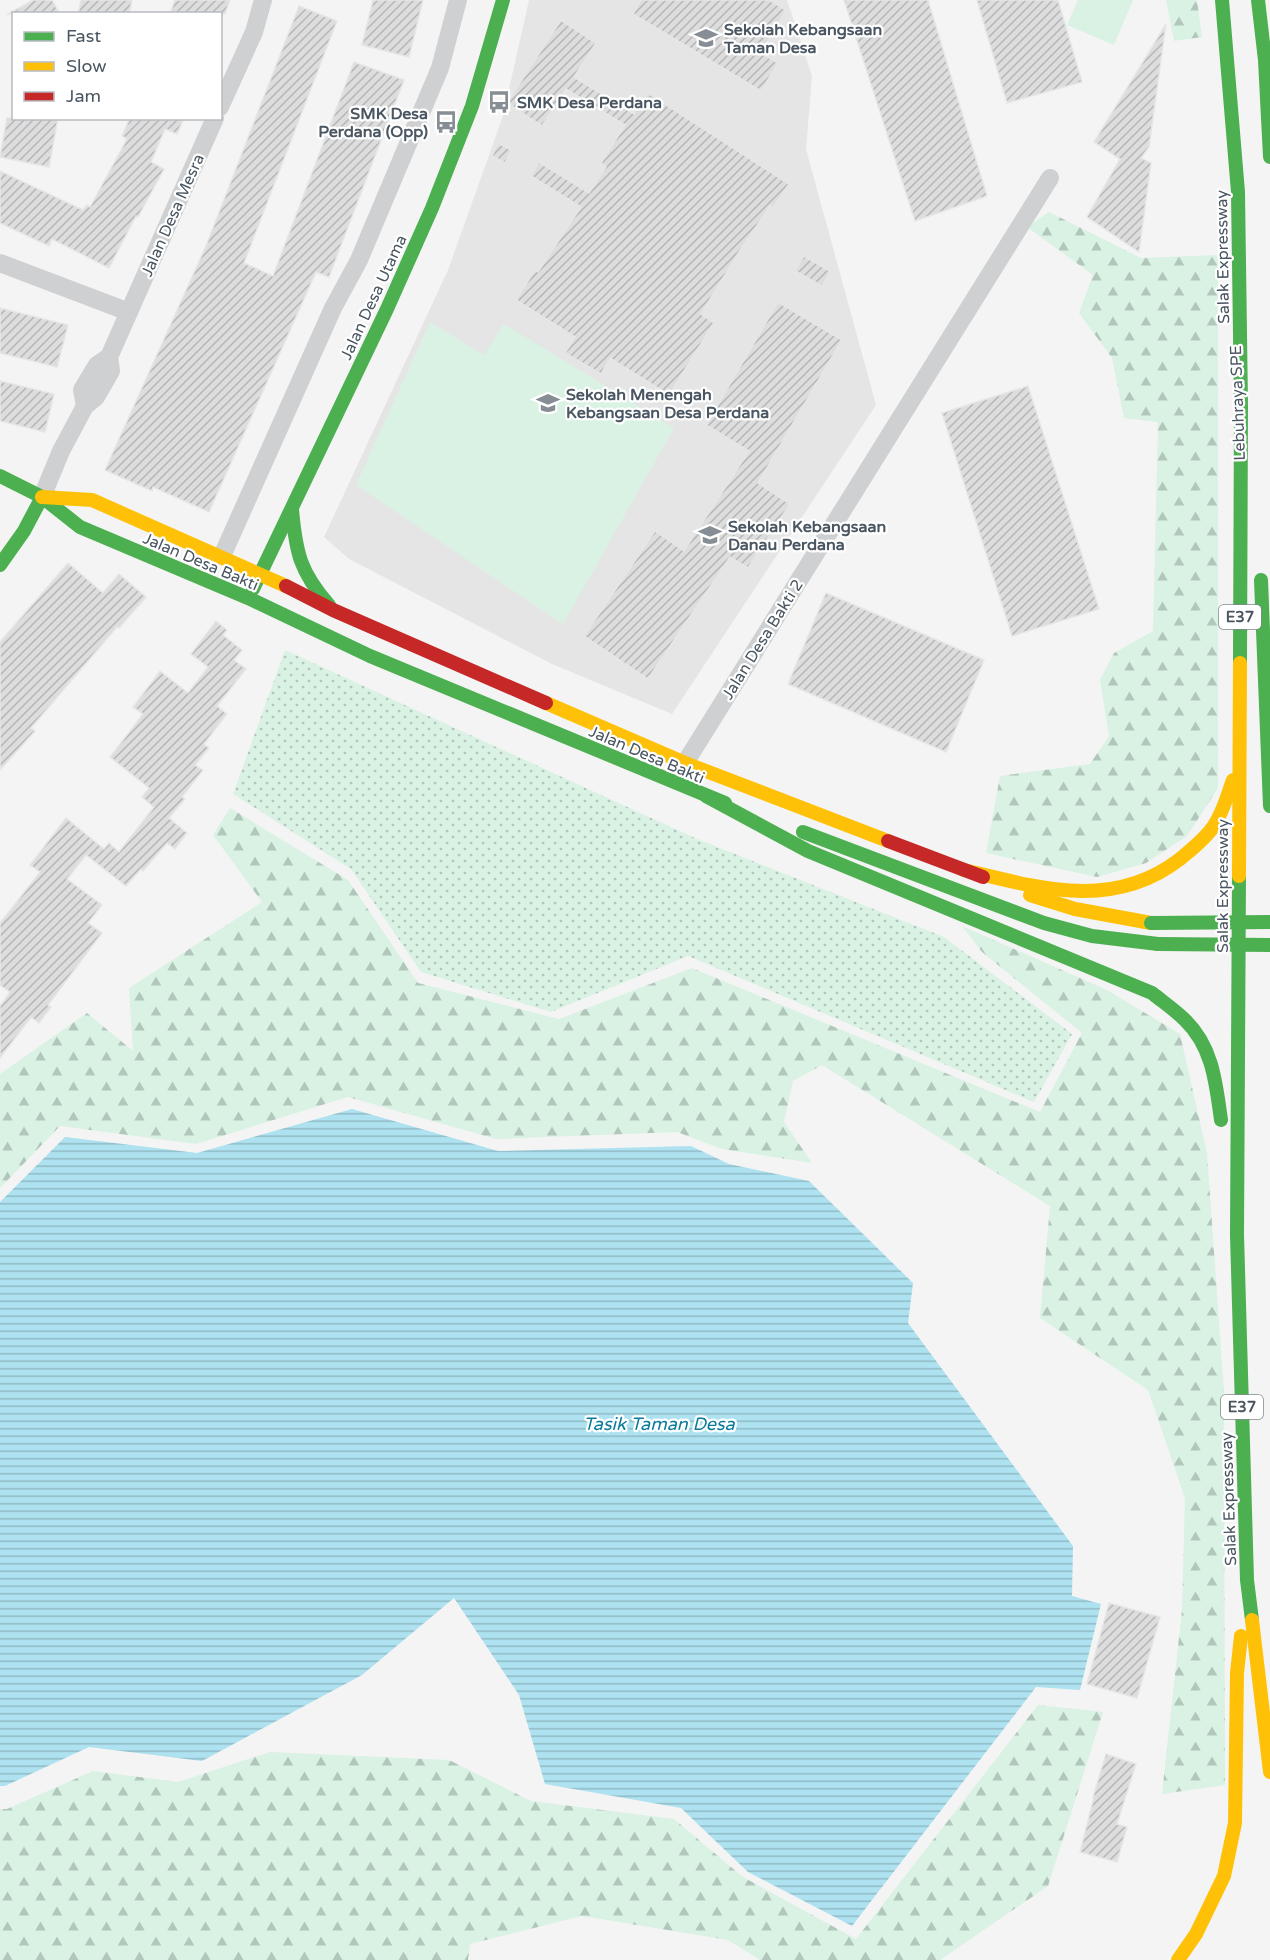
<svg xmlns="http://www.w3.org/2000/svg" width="1270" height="1960" font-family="'Varela Round',sans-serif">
  <defs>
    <pattern id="grass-dots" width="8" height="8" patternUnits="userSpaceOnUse" patternTransform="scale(1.5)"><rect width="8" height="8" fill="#d9f2e3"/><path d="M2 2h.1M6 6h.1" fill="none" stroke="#b2c7bb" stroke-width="1.8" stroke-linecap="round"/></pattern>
    <pattern id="forest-firs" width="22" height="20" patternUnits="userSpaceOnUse" patternTransform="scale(1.5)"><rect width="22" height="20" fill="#d9f2e3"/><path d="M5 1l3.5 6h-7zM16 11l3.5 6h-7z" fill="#b2c7bb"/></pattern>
    <pattern id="water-rules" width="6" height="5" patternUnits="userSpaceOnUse" patternTransform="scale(1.5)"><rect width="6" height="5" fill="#aee2f0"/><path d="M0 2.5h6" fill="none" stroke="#90bac6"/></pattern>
    <pattern id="building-hatch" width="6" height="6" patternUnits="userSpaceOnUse" patternTransform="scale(1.5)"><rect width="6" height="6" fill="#ddddde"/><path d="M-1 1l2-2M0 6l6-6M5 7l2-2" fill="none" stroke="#b5b6b7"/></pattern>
  </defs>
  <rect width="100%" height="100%" fill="#f4f4f4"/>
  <path fill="#e6e5e6" d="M529,0H787L812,76L806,149L876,405L672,714L552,664L349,559L324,537L448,270L503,116Z"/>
  <path fill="url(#grass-dots)" d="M285,650L697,839L944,937L1072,1034L1034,1102L688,956L551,1012L421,972L351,869L233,794Z"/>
  <g fill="url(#forest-firs)">
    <path d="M1166,0H1197L1202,37L1174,41Z"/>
    <path d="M1049,212L1141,258L1218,255V788L1187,836L1146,863L1097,877L986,853L1000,776L1090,764L1109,736L1100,680L1114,653L1153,631L1158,422L1124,418L1112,358L1079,313L1093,275L1027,227Z"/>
    <path d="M230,808L348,880L418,983L559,1019L692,968L1040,1112L1082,1033L982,952L962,926L1107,990L1180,1034L1207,1153L1224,1392L1225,1785L1162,1794L1182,1610L1185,1498L1148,1390L1040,1318L1050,1206L822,1065L793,1081L784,1122L812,1163L722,1149L677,1132L496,1139L348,1097L196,1144L60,1126L0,1188V1074L87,1013L133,1051L129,988L262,902L213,835Z"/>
    <path d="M1038,1705L1103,1712L1048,1886L940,1960H760L728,1940L582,1916L470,1944L468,1960H0V1809H7L93,1771L178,1782L270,1752L449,1760L531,1801L674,1819L743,1877L856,1939Z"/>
  </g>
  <g fill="#d9f2e3">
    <path d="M1078,0H1133L1114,45L1067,25Z"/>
    <path d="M430,322L484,355L504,324L674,428L563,624L356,485Z"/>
  </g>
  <path fill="url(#water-rules)" d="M352,1109L498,1151L691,1146L729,1164L809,1181L913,1283L908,1323L1073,1546L1072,1596L1101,1604L1080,1690L1036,1687L852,1926L748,1872L681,1808L545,1784L519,1695L454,1598L362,1675L202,1761L89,1747L5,1786H0V1202L65,1137L197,1153Z"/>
  <g fill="url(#building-hatch)" stroke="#e5e6e7" stroke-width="1.5">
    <path d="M33,0H52L60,14H8Z"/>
    <path d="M81,0H132L129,14H78Z"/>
    <path d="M175,0H230L225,14H170Z"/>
    <path d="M373,0H423L409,57L362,45Z"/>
    <path d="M641,0H769L786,10L761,53L778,63L761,91L633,14Z"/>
    <path d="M844,0H928L987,196L915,221Z"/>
    <path d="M977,0H1058L1082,82L1007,103Z"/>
    <path d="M299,6L337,21L244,263L273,276L354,62L404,80L329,277L316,272L209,512L153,487L152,491L105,470L206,246Z"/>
    <path d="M561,20L596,43L574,77L634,114L648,93L789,184L773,208L770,206L739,252L701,314L714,323L669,395L610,358L601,374L565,353L575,337L516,300L535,270L538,272L581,207L531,176L539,162L589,193L606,167L601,163L625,125L566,89L542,126L507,103Z"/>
    <path d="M1166,24L1149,147L1141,158L1151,163L1139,252L1087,217L1120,159L1094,142Z"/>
    <path d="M7,118H58L49,167L0,157Z"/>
    <path d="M130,118H184L177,134L165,129L151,162L164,169L138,217L136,216L109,268L52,239L49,246L0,223V171L83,210L87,205L90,207L127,139L122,136Z"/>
    <path d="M498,143L511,150L505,163L492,156Z"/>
    <path d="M804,256L830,271L822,286L795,271Z"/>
    <path d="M778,302L842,340L758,483L790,504L748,568L730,557L648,679L584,636L655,531L684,551L749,451L706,425Z"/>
    <path d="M0,308L68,325L57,367L0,353Z"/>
    <path d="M0,381L54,394L45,432L0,421Z"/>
    <path d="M1028,386L1099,609L1012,636L942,413Z"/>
    <path d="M68,563L103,593L119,574L146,597L119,628L117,627L31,728L35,731L0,770V642Z"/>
    <path d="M826,593L984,660L946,752L788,684Z"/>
    <path d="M216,621L227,630L223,635L242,650L234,660L246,669L217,706L227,714L204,744L209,748L195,765L203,770L182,797L185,799L169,818L187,833L175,849L167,843L143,871L141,869L126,886L86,855L67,879L102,905L88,923L102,933L48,1005L51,1007L39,1023L31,1017L0,1058V1006L10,992L0,985V923L40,872L30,865L66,818L104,849L109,843L119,852L154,807L142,797L149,788L110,757L143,714L133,707L160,671L188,693L208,667L191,654Z"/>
    <path d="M1109,1603L1160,1617L1137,1698L1087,1684Z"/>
    <path d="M1106,1754L1136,1764L1117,1824L1127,1827L1117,1862L1080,1852L1094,1797H1093Z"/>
  </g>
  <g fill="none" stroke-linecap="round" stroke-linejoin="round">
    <g stroke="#ced0d2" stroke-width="18">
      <path d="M220,107L254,32L263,0"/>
      <path d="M0,263L129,312"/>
      <path d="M85,406L82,390L97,365L109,357"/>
      <path d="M42,497L61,451L85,406L96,397L111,371L109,357L215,118"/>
      <path d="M222,556L333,308L359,260L440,68L458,0"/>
      <path d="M685,763L1050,178"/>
    </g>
    <g stroke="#4caf50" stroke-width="14">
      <path d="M1222,0L1238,192L1241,405L1240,663"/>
      <path d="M1258,0L1265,60L1270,157"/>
      <path d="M0,476L42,497L80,527L248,598L370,656L725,803"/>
      <path d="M292,510C296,553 300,572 329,605"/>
      <path d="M0,565L24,531L42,497"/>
      <path d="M1261,580L1270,806"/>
      <path d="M253,589L387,309L432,208L472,106L503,0"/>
      <path d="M706,796L808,851L1152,993C1163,1002 1175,1010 1185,1020C1213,1047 1216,1084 1221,1120"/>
      <path d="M803,832L1044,923L1092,936L1158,944"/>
      <path d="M1239,876L1237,1235L1247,1580L1252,1620"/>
    </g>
    <g stroke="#ffc107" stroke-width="14">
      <path d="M42,497L92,500L286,586"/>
      <path d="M546,703L685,763L888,841"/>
      <path d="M964,870C1039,888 1113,911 1180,859C1192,849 1205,839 1213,827C1223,813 1227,796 1233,780"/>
      <path d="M1239,876L1240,663"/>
      <path d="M1030,895L1075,909L1151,923"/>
      <path d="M1252,1620L1270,1772"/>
      <path d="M1178,1960L1196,1934L1224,1876L1235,1823L1237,1673L1241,1636"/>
    </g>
    <g stroke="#c62828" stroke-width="14">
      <path d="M286,586L333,610L546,703"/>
      <path d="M888,841L983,877"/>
    </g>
    <g stroke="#4caf50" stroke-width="14">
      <path d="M1151,923L1270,922"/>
      <path d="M1158,944L1270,945"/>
    </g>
  </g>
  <defs>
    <g id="school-bare" transform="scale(1.8)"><path d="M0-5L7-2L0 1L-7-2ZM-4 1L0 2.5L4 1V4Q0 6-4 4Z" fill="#868d94" stroke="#fff" stroke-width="2.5" paint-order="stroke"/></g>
    <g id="bus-bare" transform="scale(1.8)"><path d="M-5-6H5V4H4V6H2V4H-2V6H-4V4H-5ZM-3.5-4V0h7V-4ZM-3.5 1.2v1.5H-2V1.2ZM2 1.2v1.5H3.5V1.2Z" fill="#868d94" stroke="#fff" stroke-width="2.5" paint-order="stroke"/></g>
  </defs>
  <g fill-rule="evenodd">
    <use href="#school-bare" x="706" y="38"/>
    <use href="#bus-bare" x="499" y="102"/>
    <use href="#bus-bare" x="446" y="122"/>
    <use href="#school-bare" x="548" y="403"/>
    <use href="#school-bare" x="710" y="535"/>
  </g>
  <g text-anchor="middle" stroke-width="4.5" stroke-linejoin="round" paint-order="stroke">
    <g fill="#fff" stroke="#808990" stroke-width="1.5">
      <rect x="1219" y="605" width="42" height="24" rx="4.5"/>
      <rect x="1221" y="1395" width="42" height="24" rx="4.5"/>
    </g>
    <g font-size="15" font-weight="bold" fill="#4a5661">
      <text x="1240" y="622">E37</text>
      <text x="1242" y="1412">E37</text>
    </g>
    <g font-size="16" font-weight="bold" fill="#4a5661" stroke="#fff" text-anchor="start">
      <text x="724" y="35">Sekolah Kebangsaan<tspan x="724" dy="18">Taman Desa</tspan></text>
      <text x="517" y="108">SMK Desa Perdana</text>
      <text x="428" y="119" text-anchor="end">SMK Desa<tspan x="428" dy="18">Perdana (Opp)</tspan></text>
      <text x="566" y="400">Sekolah Menengah<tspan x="566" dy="18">Kebangsaan Desa Perdana</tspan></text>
      <text x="728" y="532">Sekolah Kebangsaan<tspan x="728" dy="18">Danau Perdana</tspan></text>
    </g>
    <g font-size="16" fill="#4a5661" stroke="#fff">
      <text transform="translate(172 215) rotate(-66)" y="6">Jalan Desa Mesra</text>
      <text transform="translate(1222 257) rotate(-91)" y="6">Salak Expressway</text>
      <text transform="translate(373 297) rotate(-65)" y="6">Jalan Desa Utama</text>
      <text transform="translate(1237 403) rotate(-92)" y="6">Lebuhraya SPE</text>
      <text transform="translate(201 561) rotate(23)" y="6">Jalan Desa Bakti</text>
      <text transform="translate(762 639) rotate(-58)" y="6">Jalan Desa Bakti 2</text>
      <text transform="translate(647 754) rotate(23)" y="6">Jalan Desa Bakti</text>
      <text transform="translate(1222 886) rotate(-90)" y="6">Salak Expressway</text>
      <text transform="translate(1228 1499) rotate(-92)" y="6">Salak Expressway</text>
    </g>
    <g font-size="18" font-style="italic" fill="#0c7c9b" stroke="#fff">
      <text x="659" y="1430">Tasik Taman Desa</text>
    </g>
  </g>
  <rect x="12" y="12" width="210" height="108" fill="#ffffff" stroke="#b7bbc0" stroke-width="1.5"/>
  <rect x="24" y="32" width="30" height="9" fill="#4caf50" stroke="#b7bbc0" stroke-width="1.5"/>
  <text x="66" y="42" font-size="18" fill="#4a5661">Fast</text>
  <rect x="24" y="62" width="30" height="9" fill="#ffc107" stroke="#b7bbc0" stroke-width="1.5"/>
  <text x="66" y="72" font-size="18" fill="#4a5661">Slow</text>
  <rect x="24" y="92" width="30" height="9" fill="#c62828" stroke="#b7bbc0" stroke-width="1.5"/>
  <text x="66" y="102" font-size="18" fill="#4a5661">Jam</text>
</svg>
